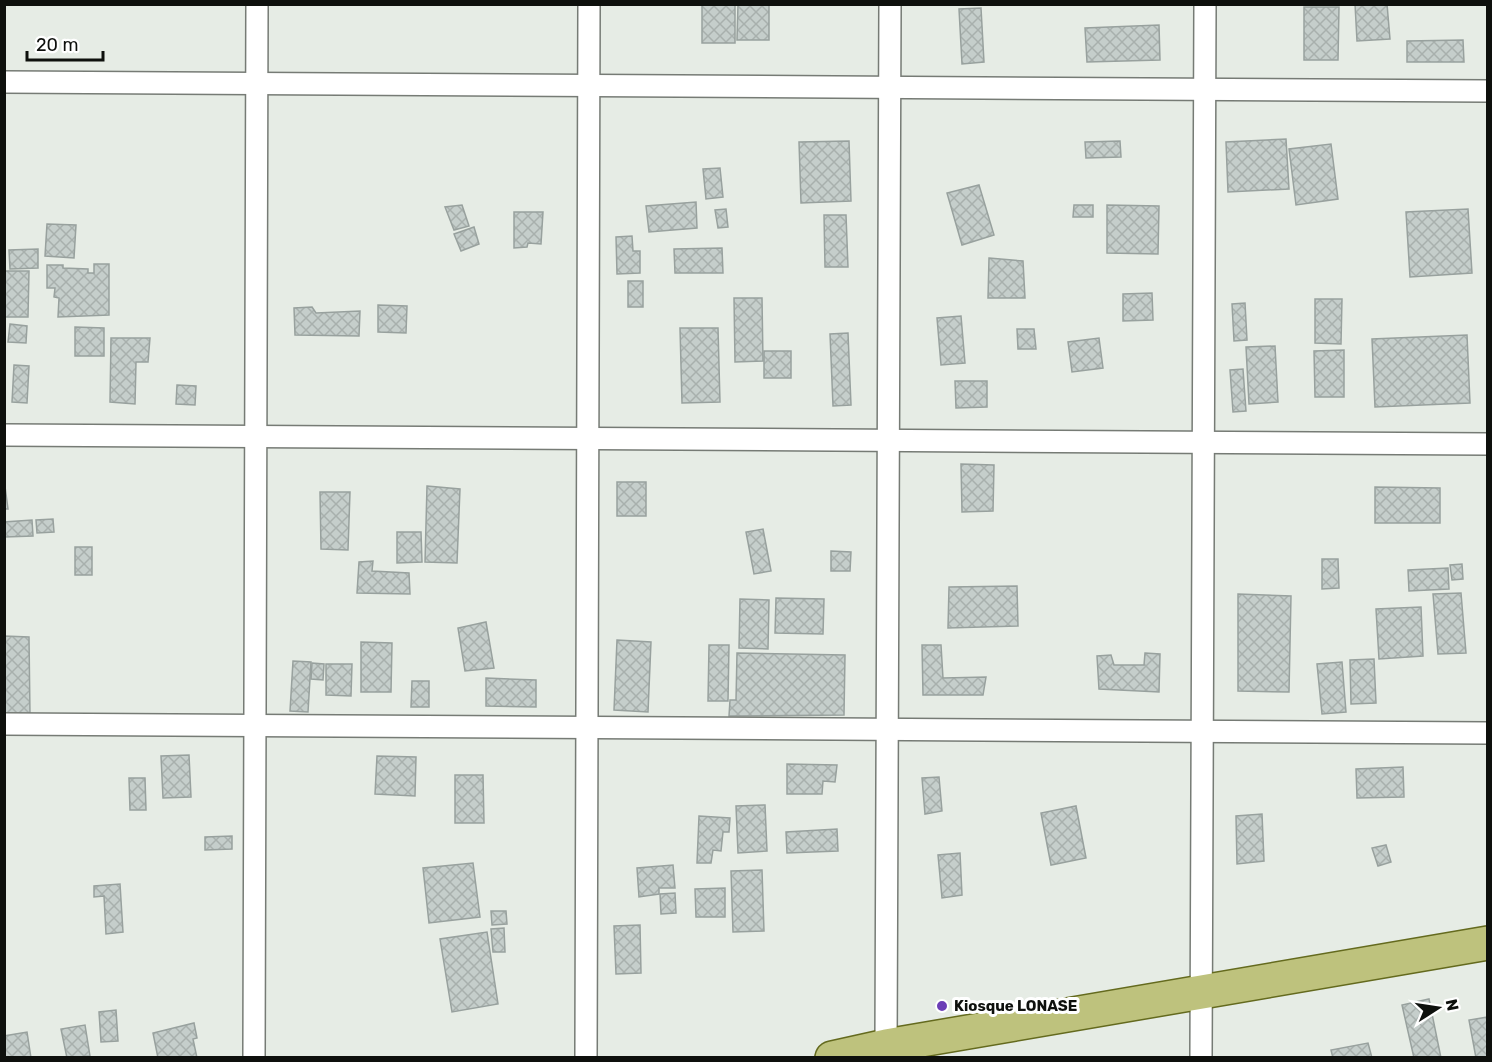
<svg xmlns="http://www.w3.org/2000/svg" width="1492" height="1062" font-family="Rubik,sans-serif">
  <defs>
    <pattern id="building-cross-hatch" width="8" height="8" patternUnits="userSpaceOnUse" patternTransform="scale(1.5)"><rect width="8" height="8" fill="#c5cecb"/><path d="M0 0l8 8M0 8l8-8" fill="none" stroke="#a8b0ad"/></pattern>
  </defs>
  <rect width="100%" height="100%" fill="#e6ece5"/>
  <g fill="url(#building-cross-hatch)" stroke="#98a19e" stroke-width="1.5">
    <rect x="702" y="4" width="33" height="39"/>
    <path d="M738,4H769V40H737Z"/>
    <path d="M1355,4H1387L1390,39L1357,41Z"/>
    <path d="M1304,7H1339L1338,60H1304Z"/>
    <path d="M981,8L984,62L962,64L959,9Z"/>
    <path d="M1159,25L1160,60L1087,62L1085,28Z"/>
    <path d="M1463,40L1464,62H1407V41Z"/>
    <path d="M1286,139L1289,189L1228,192L1226,142Z"/>
    <path d="M849,141L851,201L801,203L799,142Z"/>
    <path d="M1120,141L1121,157L1086,158L1085,142Z"/>
    <path d="M1331,144L1338,199L1296,205L1289,149Z"/>
    <path d="M720,168L723,197L706,199L703,169Z"/>
    <path d="M979,185L994,235L962,245L947,193Z"/>
    <path d="M696,202L697,228L649,232L646,206Z"/>
    <path d="M462,205L469,226L454,230L445,207Z"/>
    <path d="M1074,205H1093V217H1073Z"/>
    <path d="M1107,205L1159,206L1158,254L1107,253Z"/>
    <path d="M726,209L728,227L718,228L715,210Z"/>
    <path d="M1468,209L1472,273L1410,277L1406,212Z"/>
    <path d="M514,212H543L541,244L528,243L527,247L514,248Z"/>
    <path d="M824,215H846L848,267H825Z"/>
    <path d="M47,224L76,225L74,258L45,256Z"/>
    <path d="M474,227L479,244L461,251L454,234Z"/>
    <path d="M632,236L633,251H640V273L617,274L616,237Z"/>
    <path d="M722,248L723,273H675L674,249Z"/>
    <path d="M38,249V268L10,269L9,250Z"/>
    <path d="M989,258L1023,261L1025,298H988Z"/>
    <path d="M94,264H109V315L58,317L59,298L54,297L55,288H47V265H63V268L88,269V273H94Z"/>
    <path d="M4,271H29L28,317H4Z"/>
    <rect x="628" y="281" width="15" height="26"/>
    <path d="M1152,293L1153,320L1123,321V294Z"/>
    <path d="M734,298H762L763,361L735,362Z"/>
    <path d="M1315,299H1342L1341,344L1315,343Z"/>
    <path d="M1245,303L1247,340L1234,341L1232,304Z"/>
    <path d="M378,305L407,306L406,333L378,332Z"/>
    <path d="M312,307L316,313L360,311L359,336L295,335L294,308Z"/>
    <path d="M961,316L965,363L941,365L937,318Z"/>
    <path d="M10,324L27,326L26,343L8,342Z"/>
    <path d="M75,327L104,328V356H75Z"/>
    <path d="M680,328H718L720,402L682,403Z"/>
    <path d="M1017,329H1034L1036,349H1018Z"/>
    <path d="M848,333L851,405L833,406L830,334Z"/>
    <path d="M1467,335L1470,403L1375,407L1372,339Z"/>
    <path d="M111,338H150L148,362H136L135,404L110,402Z"/>
    <path d="M1099,338L1103,368L1072,372L1068,342Z"/>
    <path d="M1275,346L1278,402L1249,404L1246,347Z"/>
    <path d="M1344,350V397H1315L1314,351Z"/>
    <rect x="764" y="351" width="27" height="27"/>
    <path d="M14,365L29,366L27,403L12,402Z"/>
    <path d="M1243,369L1246,411L1233,412L1230,370Z"/>
    <path d="M955,381H987V407L956,408Z"/>
    <path d="M177,385L196,386L195,405L176,404Z"/>
    <path d="M961,464L994,465L993,511L962,512Z"/>
    <path d="M4,479L8,509H4Z"/>
    <rect x="617" y="482" width="29" height="34"/>
    <path d="M427,486L460,489L457,563L425,562Z"/>
    <path d="M1375,487L1440,488V523H1375Z"/>
    <path d="M320,492H350L348,550L321,549Z"/>
    <path d="M53,519L54,532L37,533L36,520Z"/>
    <path d="M32,520L33,536L5,537L4,522Z"/>
    <path d="M763,529L771,571L754,574L746,532Z"/>
    <path d="M397,532H421L422,562L397,563Z"/>
    <rect x="75" y="547" width="17" height="28"/>
    <path d="M831,551L851,552L850,571H831Z"/>
    <path d="M1322,559H1338L1339,588L1322,589Z"/>
    <path d="M373,561L372,571L409,573L410,594L357,593L359,562Z"/>
    <path d="M1462,564L1463,579L1452,580L1450,565Z"/>
    <path d="M1448,568L1449,589L1409,591L1408,570Z"/>
    <path d="M1017,586L1018,626L948,628L949,587Z"/>
    <path d="M1461,593L1466,653L1438,654L1433,594Z"/>
    <path d="M1238,594L1291,596L1289,692L1238,691Z"/>
    <path d="M776,598L824,599L823,634L775,633Z"/>
    <path d="M740,599L769,600L768,649L739,648Z"/>
    <path d="M1421,607L1423,656L1379,659L1376,609Z"/>
    <path d="M486,622L494,668L465,671L458,628Z"/>
    <path d="M4,636L29,637L30,715H4Z"/>
    <path d="M617,640L651,642L648,712L614,710Z"/>
    <path d="M361,642L392,643L391,692H361Z"/>
    <path d="M709,645H729L728,701H708Z"/>
    <path d="M922,645H941L943,678L986,677L983,695H923Z"/>
    <path d="M737,653L845,655L844,715L729,716L730,700H736Z"/>
    <path d="M1145,653L1160,654L1159,692L1099,689L1097,656L1111,655L1114,665H1144Z"/>
    <path d="M1374,659L1376,703L1351,704L1350,660Z"/>
    <path d="M293,661L311,662L308,712L290,711Z"/>
    <path d="M1342,662L1346,712L1322,714L1317,664Z"/>
    <path d="M312,663L324,664L323,680L311,679Z"/>
    <path d="M326,664H352L351,696L326,695Z"/>
    <path d="M486,678L536,680V707L486,706Z"/>
    <path d="M412,681H429V707H411Z"/>
    <path d="M189,755L191,797L163,798L161,756Z"/>
    <path d="M377,756L416,757L415,796L375,794Z"/>
    <path d="M787,764L837,765L835,782L823,781L822,794H787Z"/>
    <path d="M1403,767L1404,797L1357,798L1356,769Z"/>
    <path d="M455,775H483L484,823H455Z"/>
    <path d="M939,777L942,811L925,814L922,778Z"/>
    <path d="M129,778H145L146,810H130Z"/>
    <path d="M765,805L767,851L738,853L736,806Z"/>
    <path d="M1076,806L1086,858L1051,865L1041,813Z"/>
    <path d="M1262,814L1264,861L1237,864L1236,816Z"/>
    <path d="M699,816L730,818L729,832H723L721,851L713,850L711,863H697Z"/>
    <path d="M837,829L838,851L787,853L786,832Z"/>
    <path d="M232,836V849L205,850V837Z"/>
    <path d="M1386,845L1391,862L1378,866L1372,848Z"/>
    <path d="M960,853L962,895L942,898L938,855Z"/>
    <path d="M473,863L480,917L429,923L423,868Z"/>
    <path d="M673,865L675,888H659V894L639,897L637,868Z"/>
    <path d="M762,870L764,931L733,932L731,871Z"/>
    <path d="M120,884L123,932L106,934L104,896L94,897V886Z"/>
    <path d="M725,888V917H696L695,889Z"/>
    <path d="M675,893L676,913L661,914L660,894Z"/>
    <path d="M491,911H506L507,924L492,925Z"/>
    <path d="M640,925L641,973L616,974L614,926Z"/>
    <path d="M504,928L505,952H493L491,929Z"/>
    <path d="M487,932L498,1004L452,1012L440,939Z"/>
    <path d="M1429,999L1441,1058H1414L1402,1005Z"/>
    <path d="M116,1010L118,1041L101,1042L99,1012Z"/>
    <path d="M1488,1017V1058H1476L1469,1020Z"/>
    <path d="M194,1023L197,1038L193,1039L197,1058H158L153,1033Z"/>
    <path d="M85,1025L90,1056L67,1058L61,1029Z"/>
    <path d="M27,1032L31,1058H4V1036Z"/>
    <path d="M1368,1043L1372,1058H1333L1331,1050Z"/>
  </g>
  <g fill="none" stroke-linecap="round" stroke-linejoin="round">
    <g stroke="#767b75" stroke-width="24">
      <g id="street">
        <path d="M4,82L1488,91"/>
        <path d="M4,435L1488,444"/>
        <path d="M4,724L1488,733"/>
        <path d="M886,1046L890,4"/>
        <path d="M254,1058L257,4"/>
        <path d="M586,1058L589,4"/>
        <path d="M1201,1058L1205,4"/>
      </g>
    </g>
    <g stroke="#646a1e" stroke-width="36">
      <path id="primary" d="M832,1058L886,1046L1488,943"/>
    </g>
    <use href="#street" stroke="#fff" stroke-width="21"/>
    <use href="#primary" stroke="#bec27d" stroke-width="33"/>
  </g>
  <circle fill="#6b3eb6" stroke="#fff" stroke-width="2" cx="942" cy="1006" r="6"/>
  <g text-anchor="middle" stroke-width="6" stroke-linejoin="round" paint-order="stroke">
    <g font-size="15" font-weight="bold" fill="#0e100d" stroke="#fff" text-anchor="start">
      <text x="954" y="1011">Kiosque LONASE</text>
    </g>
  </g>
  <rect width="1492" height="1062" fill="none" stroke="#0e100d" stroke-width="12"/>
  <g transform="translate(1438 1008) rotate(78)" stroke="#ffffff" stroke-width="4.5" paint-order="stroke">
  <path d="M0-4.5L10 22L0 15L-10 22Z" fill="#0e100d"/>
  <text y="-9" font-size="16" font-weight="bold" text-anchor="middle" fill="#0e100d">N</text>
  </g>
  <path d="M27 51v9h76v-9" fill="none" stroke="#0e100d" stroke-width="3"/>
  <text x="36" y="51" font-size="18" fill="#0e100d" stroke="#ffffff" stroke-width="4.5" paint-order="stroke">20 m</text>
</svg>
